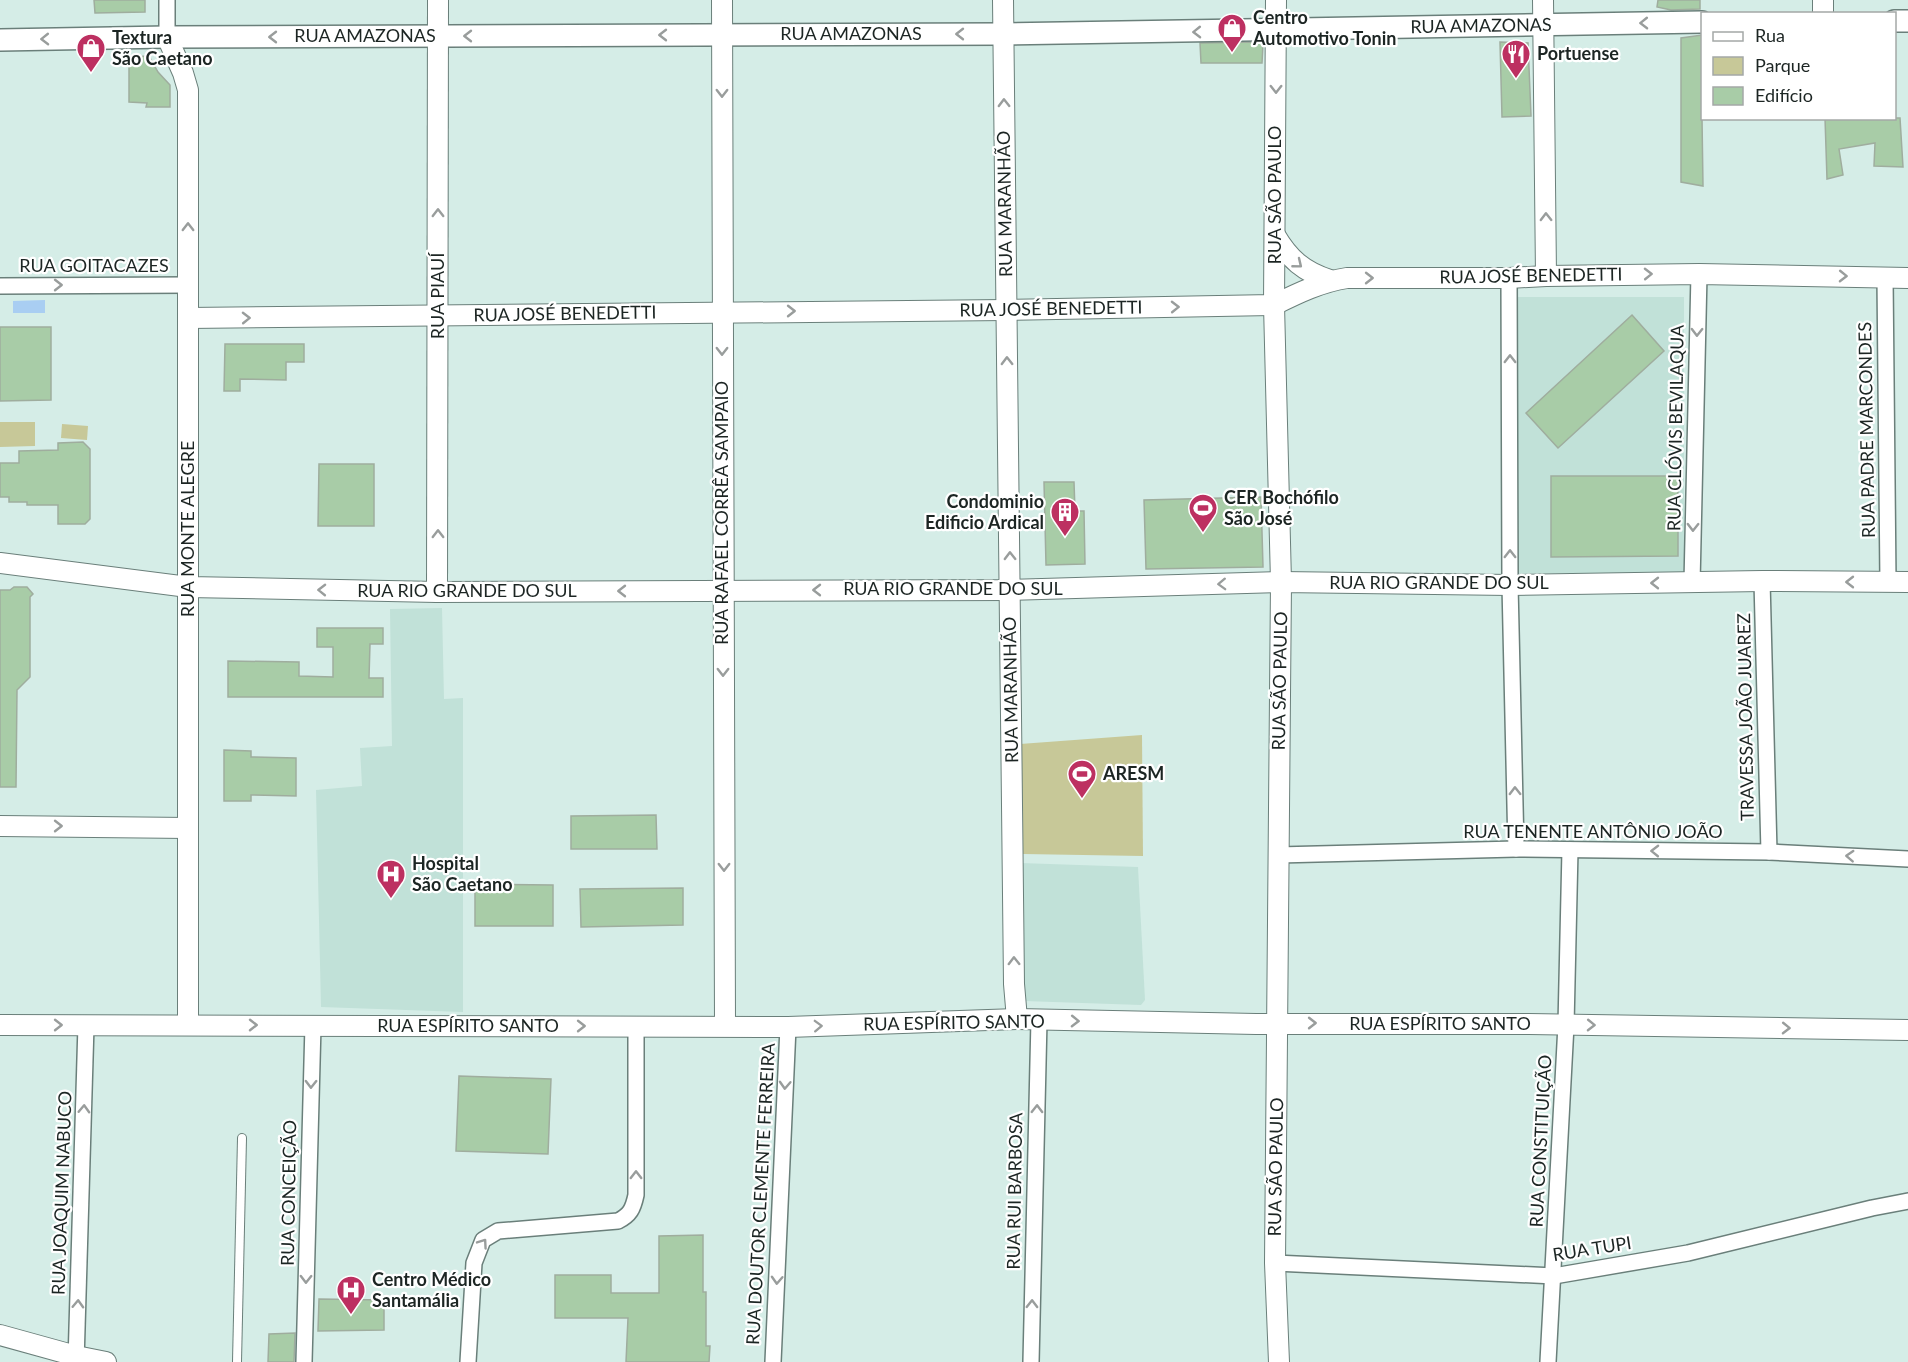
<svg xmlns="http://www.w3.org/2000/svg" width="1908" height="1362" font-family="Lato,sans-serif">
  <rect width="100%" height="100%" fill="#d5ede7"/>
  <g fill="#c1e1d8">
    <rect x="1516" y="297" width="168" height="276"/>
    <path d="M442,608L444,699L463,698V1012L321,1007L316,790L362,786L360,748L392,746L390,609Z"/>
    <path d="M1020,863L1138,867L1145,1000L1141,1005L1024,1001Z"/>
  </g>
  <g fill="#c7c898">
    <path d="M0,422H35V446L0,447Z"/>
    <path d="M62,424L88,426L87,440L61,438Z"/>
    <path d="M1142,735L1143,856L1023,854L1020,744Z"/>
  </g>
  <path fill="#a9cef2" d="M45,300V313H13V301Z"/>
  <g fill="#a8cca7" stroke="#9fad9e" stroke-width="1.5">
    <path d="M94,0H145V12L95,13Z"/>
    <path d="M1658,0H1700V9L1671,10L1657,7Z"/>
    <path d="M1702,35V118L1703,186L1681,182V38Z"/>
    <path d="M1259,42L1263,44L1262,63H1201L1200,43Z"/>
    <path d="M1500,42L1528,43L1531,116L1502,117Z"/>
    <path d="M149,56L158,72L170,85V107H146L147,103L129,102V57Z"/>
    <path d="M1825,118H1900L1903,167L1874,166L1875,143L1839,149L1843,175L1827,179Z"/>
    <path d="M1632,315L1664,351L1558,448L1526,413Z"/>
    <path d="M0,327H51V400L0,401Z"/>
    <path d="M225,344H304V362H286V380L240,379V391H224Z"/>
    <path d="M83,442L90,449V519L85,524H58V505H27V502H9V497H0V463H19V451L58,450V443Z"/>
    <path d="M319,464H374V526H318Z"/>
    <path d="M1551,476H1678V556L1551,557Z"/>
    <path d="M1044,482H1074L1075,511H1084L1085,564L1046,565Z"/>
    <path d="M1261,497L1263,567L1146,569L1144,500Z"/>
    <path d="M14,587H27L33,594L30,597V677L17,690L16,787H0V590H10Z"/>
    <path d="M317,628H383V644H370L369,678H383V697H228V661L299,662V676L333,677V647H317Z"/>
    <path d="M224,750L251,751V757L296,758V796L251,795V801H224Z"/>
    <path d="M656,815L657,849H571V816Z"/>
    <path d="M475,884L553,885V926H475Z"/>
    <path d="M683,888V925L581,927L580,889Z"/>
    <path d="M459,1076L551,1079L548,1154L456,1151Z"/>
    <path d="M703,1235V1292H706V1346H710L709,1362H626L628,1318H555V1275H611V1293H659V1236Z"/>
    <path d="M319,1299L384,1300V1330L318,1331Z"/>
    <path d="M295,1333L294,1362H268L269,1334Z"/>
  </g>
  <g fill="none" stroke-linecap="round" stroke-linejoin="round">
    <g stroke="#6a7f7a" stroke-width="10">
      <path id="service" d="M237,1362L242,1138"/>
    </g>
    <g stroke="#6a7f7a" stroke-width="18">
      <g id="minor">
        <path d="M167,37V0"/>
        <path d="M1885,277L1888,582"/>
        <path d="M1509,278L1510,585L1516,849"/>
        <path d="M0,286L188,285"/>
        <path d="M1762,581L1769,852"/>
        <path d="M1692,583L1699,274"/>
        <path d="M1278,855L1516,849L1769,852L1908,859"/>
        <path d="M1275,1263L1554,1276L1688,1253L1872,1208L1908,1201"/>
        <path d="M76,1362L86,1025"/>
        <path d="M304,1362L313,1025"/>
        <path d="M468,1362L474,1263L483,1240L498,1231L618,1221C630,1215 633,1209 636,1195V1026"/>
        <path d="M773,1362L788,1027"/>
        <path d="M1031,1362L1039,1020"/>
        <path d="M1548,1362L1566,1025L1570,850"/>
      </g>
    </g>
    <g stroke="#6a7f7a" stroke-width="22">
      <g id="tertiary">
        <path d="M722,0L725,1026"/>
        <path d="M1003,0L1014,984L1017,1019"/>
        <path d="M1276,0L1274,305L1281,582L1275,1263L1279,1362"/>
        <path d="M1543,0L1546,276"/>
        <path d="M1823,14V0"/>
        <path d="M167,37L183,73L188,90V1025"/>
        <path d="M1275,235C1289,259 1304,272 1330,280"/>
        <path d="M188,318L1006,310L1274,305C1298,293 1321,282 1347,278H1509L1546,276L1699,274L1908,278"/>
        <path d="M0,563L188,587L437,592L1010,590L1281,582L1510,585L1762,581L1908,582"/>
        <path d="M437,592L438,0"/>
        <path d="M0,826L188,828"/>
        <path d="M0,1025L788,1027L1017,1019L1256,1024H1529L1908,1030"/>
        <path d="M0,1335L76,1356L106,1362"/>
      </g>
    </g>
    <g stroke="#6a7f7a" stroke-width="24">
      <g id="secondary">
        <path d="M1894,21H1908"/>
        <path d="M0,40L167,37L1003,34L1702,22"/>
      </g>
    </g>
    <use href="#service" stroke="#fff" stroke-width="8"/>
    <use href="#minor" stroke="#fff" stroke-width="15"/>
    <use href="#tertiary" stroke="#fff" stroke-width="20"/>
    <use href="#secondary" stroke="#fff" stroke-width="21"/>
  </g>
  <defs><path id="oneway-chevron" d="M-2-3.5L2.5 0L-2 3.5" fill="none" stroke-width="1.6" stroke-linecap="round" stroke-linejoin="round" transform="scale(1.5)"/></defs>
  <g stroke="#999d9c">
    <use href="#oneway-chevron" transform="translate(1644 23) rotate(179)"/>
    <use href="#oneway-chevron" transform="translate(1197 32) rotate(179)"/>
    <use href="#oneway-chevron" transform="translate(960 34) rotate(180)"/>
    <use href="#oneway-chevron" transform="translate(663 35) rotate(180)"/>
    <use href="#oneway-chevron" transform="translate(468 36) rotate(180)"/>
    <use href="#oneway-chevron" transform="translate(273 37) rotate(180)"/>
    <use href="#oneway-chevron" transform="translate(45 39) rotate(179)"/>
    <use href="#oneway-chevron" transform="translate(1276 89) rotate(90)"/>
    <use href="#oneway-chevron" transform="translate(722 93) rotate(90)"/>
    <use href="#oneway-chevron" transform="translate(1004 103) rotate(-91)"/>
    <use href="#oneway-chevron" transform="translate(438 213) rotate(-90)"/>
    <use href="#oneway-chevron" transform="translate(1546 217) rotate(-91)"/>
    <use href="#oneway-chevron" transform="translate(188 227) rotate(-90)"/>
    <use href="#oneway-chevron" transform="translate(1298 264) rotate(39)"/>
    <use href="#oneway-chevron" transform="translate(1648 274) rotate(-1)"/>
    <use href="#oneway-chevron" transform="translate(1843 276) rotate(1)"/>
    <use href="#oneway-chevron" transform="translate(1369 278)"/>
    <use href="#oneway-chevron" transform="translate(58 285)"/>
    <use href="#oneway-chevron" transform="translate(1175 307) rotate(-1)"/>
    <use href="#oneway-chevron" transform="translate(791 311)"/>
    <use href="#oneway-chevron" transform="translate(246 318) rotate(-1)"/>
    <use href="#oneway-chevron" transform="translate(1697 332) rotate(91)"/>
    <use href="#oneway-chevron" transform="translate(722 351) rotate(90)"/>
    <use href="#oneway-chevron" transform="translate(1510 359) rotate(-90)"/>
    <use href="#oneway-chevron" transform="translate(1007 361) rotate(-91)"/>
    <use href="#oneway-chevron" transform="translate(1693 527) rotate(91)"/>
    <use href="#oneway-chevron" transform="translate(438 534) rotate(-90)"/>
    <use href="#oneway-chevron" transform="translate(1510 554) rotate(-90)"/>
    <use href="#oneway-chevron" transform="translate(1010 556) rotate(-91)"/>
    <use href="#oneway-chevron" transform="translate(1850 582) rotate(-180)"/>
    <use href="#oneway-chevron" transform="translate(1655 583) rotate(180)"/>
    <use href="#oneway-chevron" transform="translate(1222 584) rotate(178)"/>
    <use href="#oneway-chevron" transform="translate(322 590) rotate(-179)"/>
    <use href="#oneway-chevron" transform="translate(817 590) rotate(180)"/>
    <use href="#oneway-chevron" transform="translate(622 591) rotate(180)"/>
    <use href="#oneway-chevron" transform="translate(723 672) rotate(90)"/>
    <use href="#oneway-chevron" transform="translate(1515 791) rotate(-91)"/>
    <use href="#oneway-chevron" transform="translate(58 826)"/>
    <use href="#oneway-chevron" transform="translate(1655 851) rotate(-179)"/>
    <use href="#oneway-chevron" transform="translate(1850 856) rotate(-177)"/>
    <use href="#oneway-chevron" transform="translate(724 867) rotate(90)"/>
    <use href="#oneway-chevron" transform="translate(1014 961) rotate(-91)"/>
    <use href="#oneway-chevron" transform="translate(1075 1021) rotate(1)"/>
    <use href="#oneway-chevron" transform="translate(1312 1023)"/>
    <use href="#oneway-chevron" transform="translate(58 1025)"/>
    <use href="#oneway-chevron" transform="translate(253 1025)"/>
    <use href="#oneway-chevron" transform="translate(1591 1025) rotate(1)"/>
    <use href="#oneway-chevron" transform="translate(581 1026)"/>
    <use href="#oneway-chevron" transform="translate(818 1026) rotate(-2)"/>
    <use href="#oneway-chevron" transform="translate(1786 1028) rotate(1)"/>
    <use href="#oneway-chevron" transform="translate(311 1084) rotate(91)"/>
    <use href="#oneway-chevron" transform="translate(785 1085) rotate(93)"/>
    <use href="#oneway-chevron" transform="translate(84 1109) rotate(-88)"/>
    <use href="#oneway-chevron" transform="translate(1037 1109) rotate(-89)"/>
    <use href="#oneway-chevron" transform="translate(636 1175) rotate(-90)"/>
    <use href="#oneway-chevron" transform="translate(483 1243) rotate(-55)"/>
    <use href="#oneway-chevron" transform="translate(306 1279) rotate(91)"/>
    <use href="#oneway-chevron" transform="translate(777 1280) rotate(93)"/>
    <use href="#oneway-chevron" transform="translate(78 1304) rotate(-88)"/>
    <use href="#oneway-chevron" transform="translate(1032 1304) rotate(-89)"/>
  </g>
  <defs>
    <g id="shop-pin" transform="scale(1.5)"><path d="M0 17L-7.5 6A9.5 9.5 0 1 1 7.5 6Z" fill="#bd3061" stroke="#fff"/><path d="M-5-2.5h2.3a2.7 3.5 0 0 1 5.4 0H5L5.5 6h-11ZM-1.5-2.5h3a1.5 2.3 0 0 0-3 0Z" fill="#fff"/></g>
    <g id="restaurant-pin" transform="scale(1.5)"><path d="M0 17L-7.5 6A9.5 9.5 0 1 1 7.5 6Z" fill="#bd3061" stroke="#fff"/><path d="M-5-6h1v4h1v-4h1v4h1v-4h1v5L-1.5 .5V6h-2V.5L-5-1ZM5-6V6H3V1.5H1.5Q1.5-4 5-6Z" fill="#fff"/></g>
    <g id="stadium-pin" transform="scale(1.5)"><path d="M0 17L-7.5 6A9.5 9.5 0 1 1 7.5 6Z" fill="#bd3061" stroke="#fff"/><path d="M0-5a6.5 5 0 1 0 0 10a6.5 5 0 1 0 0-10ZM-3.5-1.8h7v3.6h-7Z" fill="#fff"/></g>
    <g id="building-pin" transform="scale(1.5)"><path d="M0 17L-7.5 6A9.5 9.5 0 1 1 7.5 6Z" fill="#bd3061" stroke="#fff"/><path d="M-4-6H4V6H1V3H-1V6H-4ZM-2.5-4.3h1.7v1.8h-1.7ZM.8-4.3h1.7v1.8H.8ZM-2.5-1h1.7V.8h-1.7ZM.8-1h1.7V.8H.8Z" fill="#fff"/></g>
    <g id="hospital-pin" transform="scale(1.5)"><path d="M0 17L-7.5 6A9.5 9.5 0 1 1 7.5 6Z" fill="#bd3061" stroke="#fff"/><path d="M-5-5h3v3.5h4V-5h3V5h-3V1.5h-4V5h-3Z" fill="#fff"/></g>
  </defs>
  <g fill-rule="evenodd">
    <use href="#shop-pin" x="1232" y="28"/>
    <use href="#shop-pin" x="91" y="48"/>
    <use href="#restaurant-pin" x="1516" y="54"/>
    <use href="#stadium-pin" x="1203" y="508"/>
    <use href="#building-pin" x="1065" y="512"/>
    <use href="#stadium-pin" x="1082" y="774"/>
    <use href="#hospital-pin" x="391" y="874"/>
    <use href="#hospital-pin" x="351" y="1290"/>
  </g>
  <g text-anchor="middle" stroke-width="4.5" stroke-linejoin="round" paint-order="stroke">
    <g font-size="18" font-weight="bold" fill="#1c2523" stroke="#fff" text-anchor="start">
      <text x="1253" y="24">Centro<tspan x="1253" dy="21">Automotivo Tonin</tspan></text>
      <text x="112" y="44">Textura<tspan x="112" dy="21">São Caetano</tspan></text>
      <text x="1537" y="60">Portuense</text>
      <text x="1224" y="504">CER Bochófilo<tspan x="1224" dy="21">São José</tspan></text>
      <text x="1044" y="508" text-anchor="end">Condominio<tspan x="1044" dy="21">Edificio Ardical</tspan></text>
      <text x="1103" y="780">ARESM</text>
      <text x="412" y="870">Hospital<tspan x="412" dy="21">São Caetano</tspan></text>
      <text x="372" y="1286">Centro Médico<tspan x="372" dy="21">Santamália</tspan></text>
    </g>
    <g font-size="18" fill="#1c2523" stroke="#fff">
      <text transform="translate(1481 26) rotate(-1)" y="6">RUA AMAZONAS</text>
      <text x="851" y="40">RUA AMAZONAS</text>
      <text x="365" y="42">RUA AMAZONAS</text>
      <text transform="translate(1275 195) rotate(-90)" y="6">RUA SÃO PAULO</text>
      <text transform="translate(1005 204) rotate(-91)" y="6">RUA MARANHÃO</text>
      <text x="94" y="272">RUA GOITACAZES</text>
      <text transform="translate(1531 276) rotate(-1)" y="6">RUA JOSÉ BENEDETTI</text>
      <text transform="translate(438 296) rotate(-90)" y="6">RUA PIAUÍ</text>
      <text transform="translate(1051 309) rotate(-1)" y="6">RUA JOSÉ BENEDETTI</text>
      <text transform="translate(565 314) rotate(-1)" y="6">RUA JOSÉ BENEDETTI</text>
      <text transform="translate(1676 428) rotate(-89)" y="6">RUA CLÓVIS BEVILAQUA</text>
      <text transform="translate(1867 430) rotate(-91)" y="6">RUA PADRE MARCONDES</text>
      <text transform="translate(722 513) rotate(-90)" y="6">RUA RAFAEL CORRÊA SAMPAIO</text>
      <text transform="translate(188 529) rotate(-90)" y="6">RUA MONTE ALEGRE</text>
      <text x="1439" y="589">RUA RIO GRANDE DO SUL</text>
      <text x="953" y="595">RUA RIO GRANDE DO SUL</text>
      <text x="467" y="597">RUA RIO GRANDE DO SUL</text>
      <text transform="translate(1280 681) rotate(-89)" y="6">RUA SÃO PAULO</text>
      <text transform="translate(1011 690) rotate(-91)" y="6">RUA MARANHÃO</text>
      <text transform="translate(1746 717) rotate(-91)" y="6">TRAVESSA JOÃO JUAREZ</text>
      <text x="1593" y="838">RUA TENENTE ANTÔNIO JOÃO</text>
      <text transform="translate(954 1023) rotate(-1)" y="6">RUA ESPÍRITO SANTO</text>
      <text x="1440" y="1030">RUA ESPÍRITO SANTO</text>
      <text x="468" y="1032">RUA ESPÍRITO SANTO</text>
      <text transform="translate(1541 1141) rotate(-87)" y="6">RUA CONSTITUIÇÃO</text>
      <text transform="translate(1276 1167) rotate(-89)" y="6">RUA SÃO PAULO</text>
      <text transform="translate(1015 1191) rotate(-89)" y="6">RUA RUI BARBOSA</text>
      <text transform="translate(62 1193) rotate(-88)" y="6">RUA JOAQUIM NABUCO</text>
      <text transform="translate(289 1193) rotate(-89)" y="6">RUA CONCEIÇÃO</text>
      <text transform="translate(761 1194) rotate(-87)" y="6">RUA DOUTOR CLEMENTE FERREIRA</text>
      <text transform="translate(1592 1249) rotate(-9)" y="6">RUA TUPI</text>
    </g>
  </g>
  <rect x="1701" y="12" width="195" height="108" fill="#ffffff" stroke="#a4a8a7" stroke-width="1.5"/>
  <rect x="1713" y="32" width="30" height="9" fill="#ffffff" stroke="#a4a8a7" stroke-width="1.5"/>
  <text x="1755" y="42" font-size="18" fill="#1c2523">Rua</text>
  <rect x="1713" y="57" width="30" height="18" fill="#c7c898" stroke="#a4a8a7" stroke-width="1.5"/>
  <text x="1755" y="72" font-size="18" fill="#1c2523">Parque</text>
  <rect x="1713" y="87" width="30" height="18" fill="#a8cca7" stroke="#a4a8a7" stroke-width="1.5"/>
  <text x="1755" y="102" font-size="18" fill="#1c2523">Edifício</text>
</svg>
